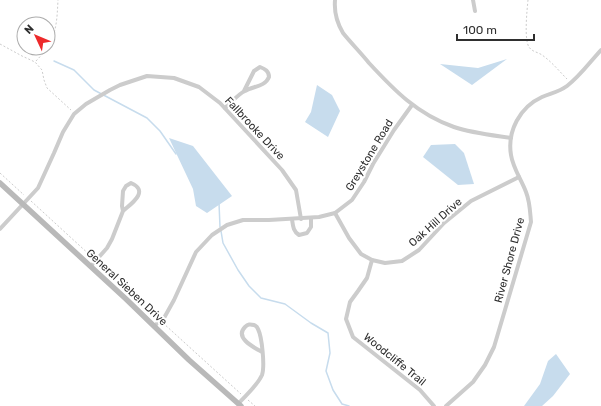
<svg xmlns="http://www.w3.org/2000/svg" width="601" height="406" font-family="Rubik,sans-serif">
  <rect width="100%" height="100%" fill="#fff"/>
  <g fill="#c7dced">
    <path d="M507,59L472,85L440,64L478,68Z"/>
    <path d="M317,85L332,95L340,111L328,137L305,122L311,112Z"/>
    <path d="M169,138L193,146L232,196L207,213L196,206L193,189Z"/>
    <path d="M455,144L464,153L474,184L458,185L423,157L431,145Z"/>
    <path d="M556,354L570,374L553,396L542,406H524L540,384L548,361Z"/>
  </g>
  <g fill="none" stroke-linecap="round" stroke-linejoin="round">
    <g stroke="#c7dced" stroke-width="1.5">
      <path d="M54,61L74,70L94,90L147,118L160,131L176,154"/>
      <path d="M219,203L220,227"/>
      <path d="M221,231L223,243L238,270L249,286L261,298L285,304L311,323L328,333L330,353L326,371L333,390L342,404L349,406"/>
    </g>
    <g stroke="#ccc" stroke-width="1" stroke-dasharray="2 2" stroke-linecap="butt">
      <path d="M528,0C527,10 524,40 529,47C532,52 538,52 542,55C552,62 559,71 567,79"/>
      <path d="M0,44L22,56L35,62L42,70L44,80L47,88L71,110"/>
      <path d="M48,47C57,31 57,18 58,0"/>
      <path d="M36,61L48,48"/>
      <path d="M0,173L24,195"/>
      <path d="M31,201L92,257"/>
      <path d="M99,264L157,317"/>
      <path d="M163,323L241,394"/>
      <path d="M248,400L255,406"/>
    </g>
    <g stroke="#ccc" stroke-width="4">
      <path d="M335,0C334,12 337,23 343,33C351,43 361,53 369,63C394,90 417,114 454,127C472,133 491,135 511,138"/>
      <path d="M473,0L475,11"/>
      <path d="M225,108C231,103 238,94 245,91C253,86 265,87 269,77C269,71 265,69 260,67L254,71L244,91"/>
      <path d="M335,213L349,238L361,254L372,260L385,263L402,261L419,250L444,223L471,201L519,177"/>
      <path d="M292,219C293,226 293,231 299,235L307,233L311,227V218"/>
      <path d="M0,229L38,188L54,153L63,132L74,114L86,104L110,90L120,85L147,76L174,78L199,87L220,103L282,170L296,190L301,219"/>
      <path d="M372,260L367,278L358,291L350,302L346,319L353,337L420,390L434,406"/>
      <path d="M91,266L107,248L112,239L123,211L122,206L123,191L126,186L131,183C150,191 131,204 123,211"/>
      <path d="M154,326L164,318L174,300L196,252L212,235L227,225L243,220H269L319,217L335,213L352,200L364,182L373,164L394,130L412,105"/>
      <path d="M238,404C246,395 257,386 262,375C265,366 262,337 258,329C257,326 256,326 254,325C250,324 248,324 245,327C234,338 255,348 262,352"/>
      <path d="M446,406L473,382L485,365L494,347L531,222C530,211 530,202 526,192C521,179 513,168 511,155C507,131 520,107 542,97C551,93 559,92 567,86C580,76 590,62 601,50"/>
    </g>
    <path stroke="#b9b9b9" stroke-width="5.5" d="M0,183L126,299L189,360L241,406"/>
  </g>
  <g text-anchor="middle" stroke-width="4" stroke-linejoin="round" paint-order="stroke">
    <g font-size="11" fill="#2f2f2f" stroke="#fff">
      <text transform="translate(255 128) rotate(47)" y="4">Fallbrooke Drive</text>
      <text transform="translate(369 155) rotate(-59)" y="4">Greystone Road</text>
      <text transform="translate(435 222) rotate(-42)" y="4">Oak Hill Drive</text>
      <text transform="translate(509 260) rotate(-75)" y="4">River Shore Drive</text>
      <text transform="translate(127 287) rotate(43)" y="4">General Sieben Drive</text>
      <text transform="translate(395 359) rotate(39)" y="4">Woodcliffe Trail</text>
    </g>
  </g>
  <g transform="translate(36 36) rotate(314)"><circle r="19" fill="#ffffff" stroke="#acacac"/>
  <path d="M0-3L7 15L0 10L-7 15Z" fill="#ed2a2b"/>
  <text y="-6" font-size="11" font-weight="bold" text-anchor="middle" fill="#2f2f2f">N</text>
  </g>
  <path d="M457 34v6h77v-6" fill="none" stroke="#2f2f2f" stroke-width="2"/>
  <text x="463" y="34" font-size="12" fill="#2f2f2f" stroke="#ffffff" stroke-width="3" paint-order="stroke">100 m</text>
</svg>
